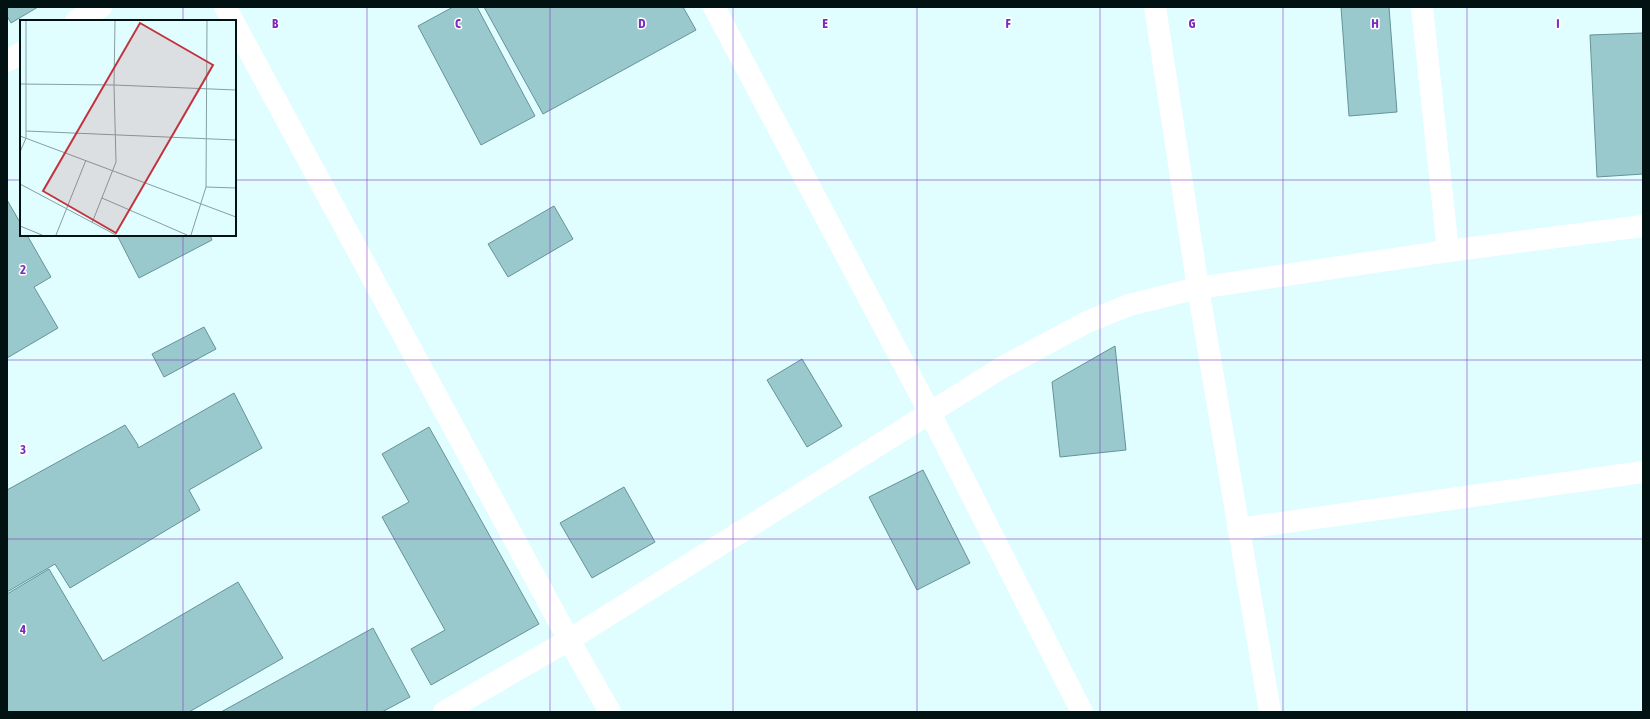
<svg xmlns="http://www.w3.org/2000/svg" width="1650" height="719" font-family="'Asap Condensed',sans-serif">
  <rect width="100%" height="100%" fill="#e0fdff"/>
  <g fill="#9ac9cd" stroke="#659397">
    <path d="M7,7H38L11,23L7,16Z"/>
    <path d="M453,7H477L535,116L481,145L418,26Z"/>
    <path d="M484,7H683L696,30L543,114Z"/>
    <path d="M1341,7H1389L1397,112L1349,116Z"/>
    <path d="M1643,33V174L1597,177L1590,35Z"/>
    <path d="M7,200L21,224V235H27L51,277L34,287L58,328L7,358Z"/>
    <path d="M554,206L573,239L508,277L488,244Z"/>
    <path d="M117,235H210L212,240L139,278Z"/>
    <path d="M204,327L216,349L164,377L152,354Z"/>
    <path d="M1115,346L1126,450L1060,457L1052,382Z"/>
    <path d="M802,359L842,426L807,447L767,380Z"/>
    <path d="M234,393L262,448L189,490L200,510L70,588L55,564L7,592V490L125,425L138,445V448Z"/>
    <path d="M429,427L539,624L431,685L411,649L445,630L382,517L409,502L382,454Z"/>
    <path d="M923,470L970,563L917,590L869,497Z"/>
    <path d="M624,487L655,542L592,578L560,523Z"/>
    <path d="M49,569L103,661L238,582L283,658L189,712H7V594Z"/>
    <path d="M373,628L410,697L382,712H221Z"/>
  </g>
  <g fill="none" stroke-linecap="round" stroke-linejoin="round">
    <g stroke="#fff" stroke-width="22">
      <path d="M225,7L233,21"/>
      <path d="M714,7L930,413L1082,712"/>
      <path d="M1155,7L1198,288L1270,712"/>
      <path d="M1422,7L1448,251"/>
      <path d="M76,21L101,7"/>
      <path d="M235,25L569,640L1001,368L1087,322L1129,305L1198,288L1448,251L1643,226"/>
      <path d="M7,61L21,53"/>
      <path d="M1238,529L1643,472"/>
      <path d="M444,712L569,640L610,712"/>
    </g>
  </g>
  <path fill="none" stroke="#7b2cbf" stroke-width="1" stroke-opacity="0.55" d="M183,7V21M367,7V712M550,7V712M733,7V712M917,7V712M1100,7V712M1283,7V712M1467,7V712M7,180H21M235,180H1643M183,235V712M7,360H1643M7,539H1643"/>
  <g transform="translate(20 20)">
    <rect width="216" height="216" fill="#e0fdff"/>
    <path fill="none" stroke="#879fa1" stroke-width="1" d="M0,64L94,65L95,1M6,111L216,120M0,116L216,197M0,132L6,118V1M0,164L96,215M186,167L216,168M82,178L167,215M72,203L96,142L94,65L216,70M0,206L22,215M36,215L66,140M171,215L186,167L187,1"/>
    <path fill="#c3333d" fill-opacity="0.15" stroke="#c3333d" stroke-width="2" d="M120,3L193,45L96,213L23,171Z"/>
    <rect width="216" height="216" fill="none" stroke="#021213" stroke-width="2"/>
  </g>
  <g font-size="13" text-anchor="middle" font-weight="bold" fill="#7b2cbf" stroke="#fff" stroke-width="3" stroke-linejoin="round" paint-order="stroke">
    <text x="275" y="28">B</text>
    <text x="458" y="28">C</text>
    <text x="642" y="28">D</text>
    <text x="825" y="28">E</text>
    <text x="1008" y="28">F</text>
    <text x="1192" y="28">G</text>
    <text x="1375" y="28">H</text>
    <text x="1558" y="28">I</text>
    <text x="23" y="274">2</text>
    <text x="23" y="454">3</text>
    <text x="23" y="634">4</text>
  </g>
  <rect width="1650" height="719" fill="none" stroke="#021213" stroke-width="16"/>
</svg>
